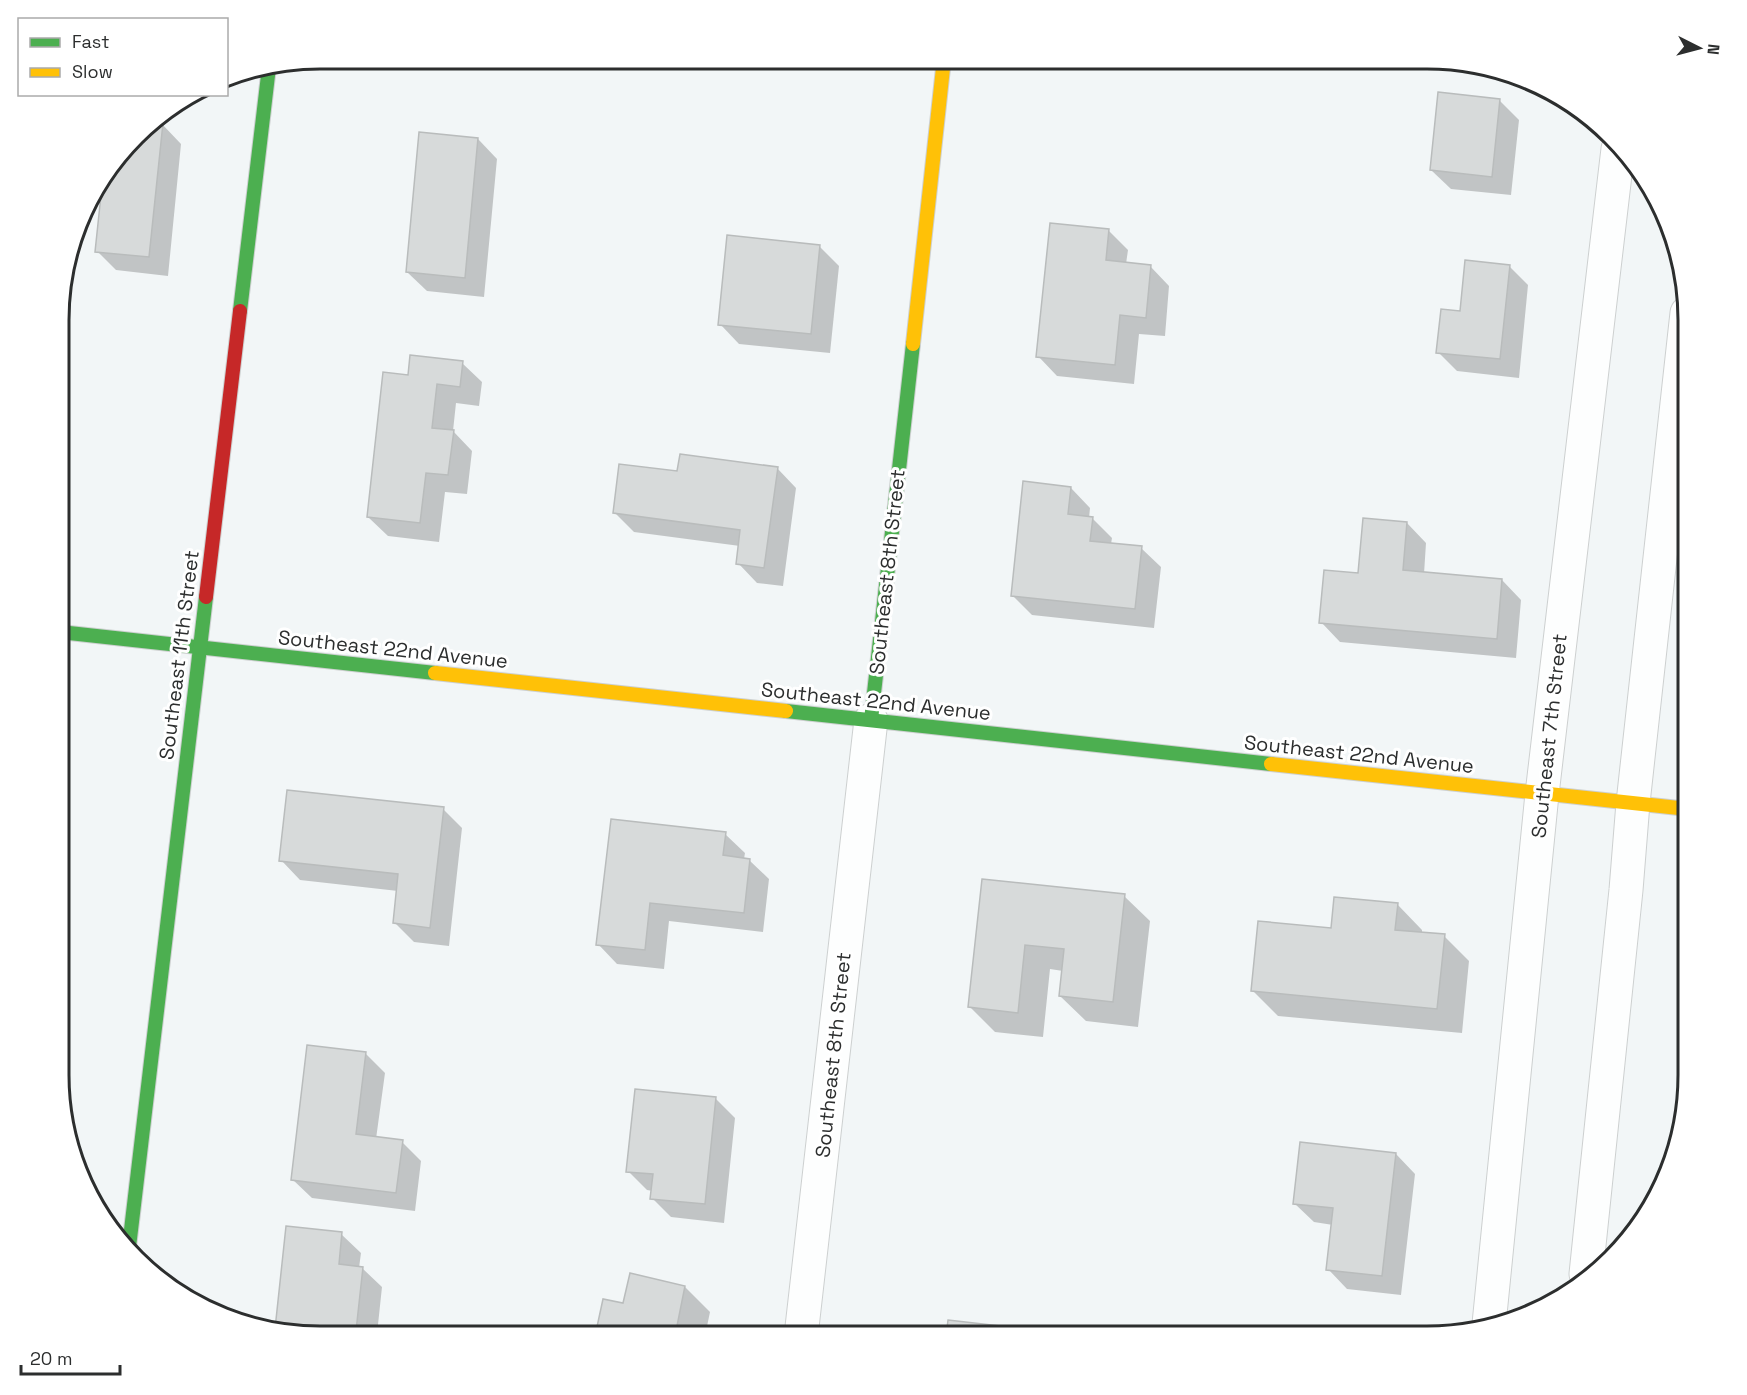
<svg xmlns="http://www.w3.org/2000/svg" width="1747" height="1395" font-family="'Space Grotesk',sans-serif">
  <rect width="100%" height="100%" fill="#f2f6f7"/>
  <g fill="#0003">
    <path d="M1499,100L1519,120L1511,195L1451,189L1431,170Z"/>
    <path d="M148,123L162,124L181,144L168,276L116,270L97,251L102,206L91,196L93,190Z"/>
    <path d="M478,139L497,159L484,297L427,291L407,272Z"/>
    <path d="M1108,230L1128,250L1126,264L1150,266L1169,286L1165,336L1139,334L1134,384L1057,376L1038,356Z"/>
    <path d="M819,246L839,266L830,353L739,344L720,324Z"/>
    <path d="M1509,266L1528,285L1519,378L1457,371L1438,352L1461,313Z"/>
    <path d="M462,363L482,382L479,406L456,403L453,431L472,451L467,494L445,492L439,542L388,536L368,517L409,377Z"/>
    <path d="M777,468L796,488L783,586L757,583L738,563L740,546L634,532L614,512L679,473Z"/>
    <path d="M1071,488L1090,508L1089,518H1092L1112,538L1111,544L1141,548L1161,567L1154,628L1032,615L1012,595Z"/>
    <path d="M1407,523L1426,543L1424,574L1502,580L1521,600L1516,658L1340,642L1321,622L1360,574Z"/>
    <path d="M443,809L462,828L449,946L414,942L395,923L398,891L300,880L281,860Z"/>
    <path d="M725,834L745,853L744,859L749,860L769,879L763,932L669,921L664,969L617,964L598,944Z"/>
    <path d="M983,880L1124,896L1150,921L1138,1027L1086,1021L1060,996L1063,971L1050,969L1043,1037L995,1032L970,1007Z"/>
    <path d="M1397,904L1422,930V934L1444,936L1469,961L1462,1033L1278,1016L1252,990L1332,929Z"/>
    <path d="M365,1053L385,1073L376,1139L402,1142L421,1161L415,1211L312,1198L292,1179Z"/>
    <path d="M716,1099L735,1118L724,1223L671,1217L652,1198L653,1191L647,1190L628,1171Z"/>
    <path d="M1396,1154L1415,1174L1401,1295L1347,1289L1328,1269L1333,1225L1314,1222L1294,1203Z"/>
    <path d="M287,1228L341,1234L361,1253L359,1268H362L382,1287L377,1334L382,1336H304L276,1330Z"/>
    <path d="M685,1287L710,1312L705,1336H596L604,1300L625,1305Z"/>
    <path d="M950,1322L1035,1331L1040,1336H948Z"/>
  </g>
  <g fill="#d7dada" stroke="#b9bcbc" stroke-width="1.5">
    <path d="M1438,92L1500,99L1492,177L1430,170Z"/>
    <path d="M151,122L163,123L149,257L95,252L101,195L92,194L93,190Z"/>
    <path d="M419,132L478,138L465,278L406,272Z"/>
    <path d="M1050,223L1109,229L1106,260L1151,265L1146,318L1120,315L1115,365L1036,357Z"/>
    <path d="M727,235L820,245L811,334L718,325Z"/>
    <path d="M1465,260L1510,265L1500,359L1436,353L1441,309L1460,311Z"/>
    <path d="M410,355L463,361L460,387L437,384L432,428L454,430L448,475L426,473L420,523L367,517L383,372L408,375Z"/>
    <path d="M680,454L778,467L764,568L736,564L740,530L613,513L619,464L677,471Z"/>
    <path d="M1023,481L1071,487L1068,514L1093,517L1090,541L1142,546L1135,609L1011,596Z"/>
    <path d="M1363,518L1407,522L1403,570L1502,579L1497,639L1319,623L1324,570L1358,573Z"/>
    <path d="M287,790L444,807L430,928L393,923L398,874L279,861Z"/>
    <path d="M611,819L726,832L723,855L750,859L744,913L650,903L645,950L596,945Z"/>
    <path d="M982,879L1125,894L1113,1002L1059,996L1064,949L1025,945L1018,1013L968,1007Z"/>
    <path d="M1334,897L1398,903L1395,930L1445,934L1437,1009L1251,991L1258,921L1331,928Z"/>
    <path d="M307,1045L366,1052L356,1134L403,1140L396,1193L291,1180Z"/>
    <path d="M635,1089L716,1097L705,1204L650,1199L653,1174L626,1172Z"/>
    <path d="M1300,1142L1396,1153L1382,1276L1326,1270L1333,1208L1293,1204Z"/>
    <path d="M286,1226L342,1232L339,1264L363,1267L356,1331L382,1333V1336H304L275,1329Z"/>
    <path d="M630,1273L685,1286L675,1336H595L603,1299L623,1303Z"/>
    <path d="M948,1320L1035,1330V1336H946Z"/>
  </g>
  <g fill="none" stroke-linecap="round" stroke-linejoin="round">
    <g stroke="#cdd0d0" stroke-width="35">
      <g id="street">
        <path d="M1586,1274L1626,890L1633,803L1687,313"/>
        <path d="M1489,1324L1542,794L1618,149"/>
        <path d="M801,1336L871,720"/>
      </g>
    </g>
    <g stroke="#cdd0d0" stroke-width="16">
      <g id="fast">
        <path d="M240,311L269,67"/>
        <path d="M60,632L435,673"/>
        <path d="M786,711L1271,764"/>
        <path d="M871,720L913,344"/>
        <path d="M129,1247L206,597"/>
      </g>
    </g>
    <g stroke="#cdd0d0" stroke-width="16">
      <g id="slow">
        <path d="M913,344L944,59"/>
        <path d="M435,673L786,711"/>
        <path d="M1271,764L1688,809"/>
      </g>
    </g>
    <g stroke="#cdd0d0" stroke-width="16">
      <path id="jam" d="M206,597L240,311"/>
    </g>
    <use href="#street" stroke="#fdfefe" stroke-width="33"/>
    <use href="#fast" stroke="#4caf50" stroke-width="14"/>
    <use href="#slow" stroke="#ffc107" stroke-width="14"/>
    <use href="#jam" stroke="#c62828" stroke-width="14"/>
  </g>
  <g text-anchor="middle" stroke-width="6" stroke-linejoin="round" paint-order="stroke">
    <g font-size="20" fill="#2c2e2e" stroke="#fff">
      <text transform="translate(887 572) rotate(-84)" y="7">Southeast 8th Street</text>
      <text transform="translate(393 649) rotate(6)" y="7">Southeast 22nd Avenue</text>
      <text transform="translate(179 655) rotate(-83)" y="7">Southeast 11th Street</text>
      <text transform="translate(876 701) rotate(6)" y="7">Southeast 22nd Avenue</text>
      <text transform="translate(1549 736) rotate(-84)" y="7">Southeast 7th Street</text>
      <text transform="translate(1359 754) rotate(6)" y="7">Southeast 22nd Avenue</text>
      <text transform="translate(833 1055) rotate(-84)" y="7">Southeast 8th Street</text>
    </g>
  </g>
  <path d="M0 0H1747V1395H0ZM320 69H1427A251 251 0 0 1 1678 320V1075A251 251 0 0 1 1427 1326H320A251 251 0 0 1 69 1075V320A251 251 0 0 1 320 69Z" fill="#fff" fill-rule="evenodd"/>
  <path fill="none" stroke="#2c2e2e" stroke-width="3" d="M320 69H1427A251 251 0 0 1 1678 320V1075A251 251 0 0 1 1427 1326H320A251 251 0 0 1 69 1075V320A251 251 0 0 1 320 69Z"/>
  <rect x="18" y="18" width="210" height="78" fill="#ffffff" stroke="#ababab" stroke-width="1.5"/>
  <rect x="30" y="38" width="30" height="9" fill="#4caf50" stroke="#ababab" stroke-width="1.5"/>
  <text x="72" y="48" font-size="18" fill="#2c2e2e">Fast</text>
  <rect x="30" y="68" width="30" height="9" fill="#ffc107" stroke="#ababab" stroke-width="1.5"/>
  <text x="72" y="78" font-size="18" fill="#2c2e2e">Slow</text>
  <g transform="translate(1699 48) rotate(96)" stroke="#ffffff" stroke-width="4.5" paint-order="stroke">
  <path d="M0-4.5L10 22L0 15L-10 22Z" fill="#2c2e2e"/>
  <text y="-9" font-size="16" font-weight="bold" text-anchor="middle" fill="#2c2e2e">N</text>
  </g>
  <path d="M21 1365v9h99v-9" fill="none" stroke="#2c2e2e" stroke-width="3"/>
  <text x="30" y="1365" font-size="18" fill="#2c2e2e" stroke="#ffffff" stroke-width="4.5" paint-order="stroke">20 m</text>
</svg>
